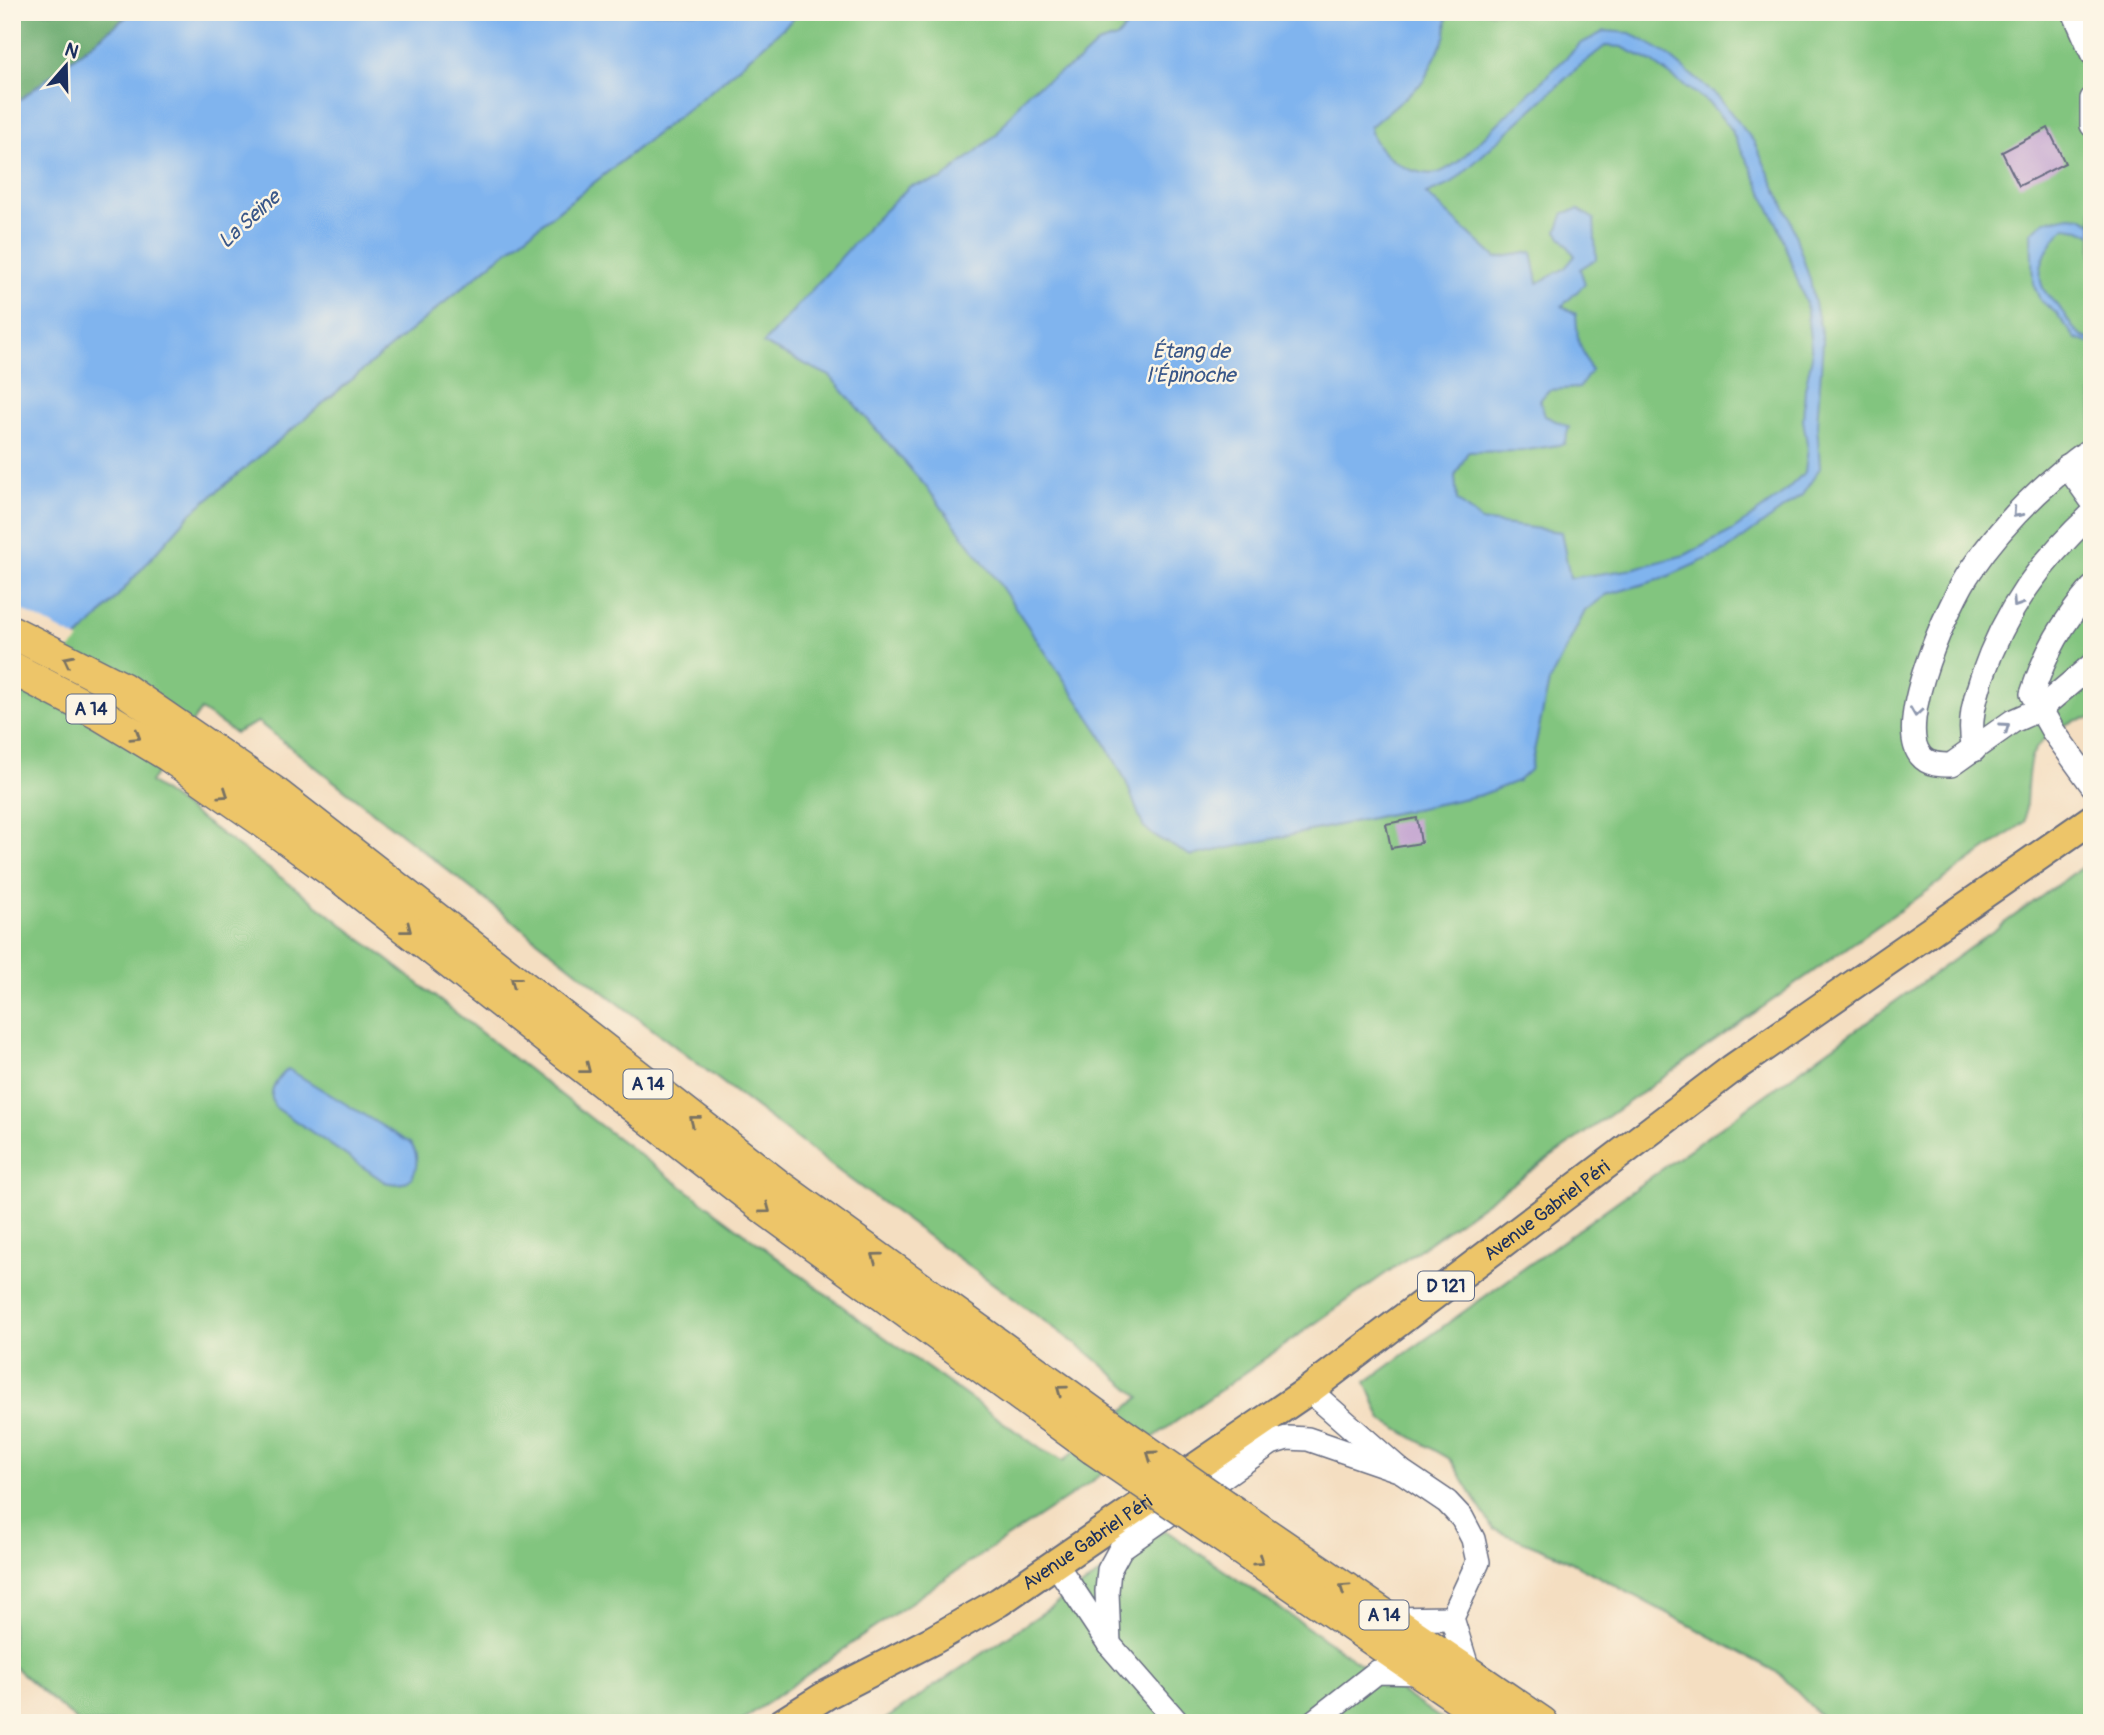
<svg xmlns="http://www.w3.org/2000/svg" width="2104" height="1735" font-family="Pangolin,sans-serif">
  <rect width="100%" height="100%" fill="#fcf5e5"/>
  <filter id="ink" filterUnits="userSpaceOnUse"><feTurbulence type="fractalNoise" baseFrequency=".0143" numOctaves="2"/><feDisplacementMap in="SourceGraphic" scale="14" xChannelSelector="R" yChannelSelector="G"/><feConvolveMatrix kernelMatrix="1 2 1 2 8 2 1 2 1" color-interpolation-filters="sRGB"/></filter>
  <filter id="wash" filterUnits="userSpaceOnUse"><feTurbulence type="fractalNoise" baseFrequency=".00686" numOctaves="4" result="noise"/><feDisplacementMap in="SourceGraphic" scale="28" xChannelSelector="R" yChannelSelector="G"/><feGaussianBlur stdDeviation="1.57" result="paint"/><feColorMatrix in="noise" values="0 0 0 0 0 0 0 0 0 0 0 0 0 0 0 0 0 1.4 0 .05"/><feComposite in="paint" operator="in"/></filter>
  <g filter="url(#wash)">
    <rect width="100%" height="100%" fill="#f4dec1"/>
    <g fill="#82c57f" stroke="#4e7a6e" stroke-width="2" fill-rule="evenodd">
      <path d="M801,12H2092V718C2069,718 2043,735 2032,755C2027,764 2026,809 2025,822L1069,1497L940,1582L738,1723H79L12,1665V700L98,618L191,513L493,262L718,85ZM201,710L235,733L258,722L597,987L848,1178L1087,1352L1140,1397L1063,1461L1042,1450L862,1321L597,1123L302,893L150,782Z"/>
      <path d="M2092,860V1723H1827L1779,1673L1560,1556L1493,1529L1450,1459L1382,1420L1366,1382Z"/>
      <path d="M1165,1530L1447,1723H880Z"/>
    </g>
    <path fill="#69aa6e" stroke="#426c66" stroke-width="2" d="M12,12H132L12,106Z"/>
    <g fill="#80b4ee" stroke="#4e72a6" stroke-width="2" fill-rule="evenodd">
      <path d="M133,12H801L718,85L493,262L191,513L98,618L12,700V106Z"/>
      <path d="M1143,12H1447L1446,35L1423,82L1370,127C1373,153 1411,178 1437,173C1443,172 1451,166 1457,163L1580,44L1605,31L1630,33L1665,53L1719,98L1754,142L1789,216L1810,280L1823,341L1817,424L1820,468L1802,495L1727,550L1662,579L1606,595L1585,611L1549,682L1530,770L1518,781L1481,795L1191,856L1154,836L1143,826L1125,779L1096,727L996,579L927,488L830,376L763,344L873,222L910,186L941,180L996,135L1028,92L1079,61L1097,44L1117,38L1137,15ZM1605,46L1622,47L1652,62L1710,104L1729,126L1751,168L1779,228L1806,304L1812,356L1805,389L1803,420L1808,449L1805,472L1779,497L1732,531L1685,555L1627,570L1570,578L1561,532L1481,521L1457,500L1455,476L1468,452L1521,451L1564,444L1569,427L1545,416L1540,400L1549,390L1579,388L1591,371L1578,340L1576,314L1562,306L1585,284L1580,269L1596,259L1594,219L1578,209L1564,213L1557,231L1575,256L1565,268L1538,283L1532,252L1496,258L1426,194L1451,184L1576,69Z"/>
      <path d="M2070,216L2081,217L2092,223V235L2080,229L2065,227C2050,241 2033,269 2044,290C2049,298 2056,304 2062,311C2071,324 2074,336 2092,340V344L2076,339L2056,313L2040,300L2033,283L2031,232L2045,221Z"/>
      <path d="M288,1069L410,1143C420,1154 419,1178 403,1183C397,1185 390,1183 385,1182L275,1107C266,1092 277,1079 288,1069Z"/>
    </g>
    <path fill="#f4dec1" d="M12,605L80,640L20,697L12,693Z"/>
    <g id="blocks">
      <g fill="#c8abd2">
        <path d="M2048,128L2065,163L2019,186L2002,152Z"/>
        <path d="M1417,818L1421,843L1391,848L1386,824Z"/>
      </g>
    </g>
  </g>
  <g filter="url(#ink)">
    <use href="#blocks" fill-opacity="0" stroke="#676c81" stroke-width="2"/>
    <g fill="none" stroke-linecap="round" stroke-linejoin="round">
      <g stroke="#676c81" stroke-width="26">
        <g id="minor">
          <path d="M2074,12L2092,53"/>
          <path d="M2092,99V125"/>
          <path d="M2092,448C2046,481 2003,523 1971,570C1950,600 1893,725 1921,756C1928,765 1941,765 1951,765L2013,721L2040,709L2092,665"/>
          <path d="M2067,466L2092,501"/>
          <path d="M2092,588C2062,623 2046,651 2032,694L2053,731L2092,785"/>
          <path d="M1974,750C1968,724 1974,702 1982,677C2005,610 2040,562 2092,514"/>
          <path d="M1309,1390L1401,1471L1447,1502L1462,1518L1473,1539L1478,1562L1452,1618L1469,1673"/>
          <path d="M1056,1564L1109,1644L1178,1723"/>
          <path d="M1389,1619L1452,1618"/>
          <path d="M1109,1644L1107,1591L1109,1570L1121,1548L1271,1443L1287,1438L1308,1439L1401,1471"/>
          <path d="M1312,1723L1377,1672L1422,1673"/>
        </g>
      </g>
      <g stroke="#676c81" stroke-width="32">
        <g id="major">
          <path id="s1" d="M782,1723L828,1694L933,1640L999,1602L1309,1390L1732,1069L2092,819"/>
        </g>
      </g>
      <g stroke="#676c81" stroke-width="35">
        <g id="highway">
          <path d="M12,632L122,688L276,794L780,1187L1116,1430"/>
          <path d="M12,668L100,714L168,755L260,819L344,880L767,1210L1093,1448"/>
          <path d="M1226,1507L1542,1723"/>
          <path d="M1203,1523L1495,1723"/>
        </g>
      </g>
      <use href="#minor" stroke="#fff" stroke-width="23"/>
      <use href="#major" stroke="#edc569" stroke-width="28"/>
      <use href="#highway" stroke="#edc569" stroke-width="32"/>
      <g stroke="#676c81" stroke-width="35" stroke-linecap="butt">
        <g id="highway-bridge">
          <path d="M1116,1430L1226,1507"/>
          <path d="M1093,1448L1203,1523"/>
        </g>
      </g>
      <use href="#highway-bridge" stroke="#edc569" stroke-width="32"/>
    </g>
    <defs><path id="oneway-chevron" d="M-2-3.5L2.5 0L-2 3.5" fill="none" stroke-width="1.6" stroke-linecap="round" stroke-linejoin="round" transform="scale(1.75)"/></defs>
    <g stroke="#8d97ae">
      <use href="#oneway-chevron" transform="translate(2017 513) rotate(132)"/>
      <use href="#oneway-chevron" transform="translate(2017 603) rotate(123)"/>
      <use href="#oneway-chevron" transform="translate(1916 712) rotate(98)"/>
      <use href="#oneway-chevron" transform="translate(2005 727) rotate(-35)"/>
    </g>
    <g stroke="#797263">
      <use href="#oneway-chevron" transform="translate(68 660) rotate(-153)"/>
      <use href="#oneway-chevron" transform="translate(136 736) rotate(32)"/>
      <use href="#oneway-chevron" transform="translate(224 794) rotate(34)"/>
      <use href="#oneway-chevron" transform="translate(407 929) rotate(38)"/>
      <use href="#oneway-chevron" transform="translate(515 981) rotate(-142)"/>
      <use href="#oneway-chevron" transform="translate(586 1069) rotate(38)"/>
      <use href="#oneway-chevron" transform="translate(694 1120) rotate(-142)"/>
      <use href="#oneway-chevron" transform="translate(766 1209) rotate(37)"/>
      <use href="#oneway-chevron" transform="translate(876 1257) rotate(-144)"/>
      <use href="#oneway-chevron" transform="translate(1061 1390) rotate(-144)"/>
      <use href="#oneway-chevron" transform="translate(1151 1455) rotate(-145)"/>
      <use href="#oneway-chevron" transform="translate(1259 1561) rotate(34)"/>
      <use href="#oneway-chevron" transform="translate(1344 1588) rotate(-146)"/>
    </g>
  </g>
  <g text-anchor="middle" stroke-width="5" stroke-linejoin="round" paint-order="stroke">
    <g fill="#fcf5e5" stroke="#5e6a86" stroke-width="2">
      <rect x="66.5" y="694.5" width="49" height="29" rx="5"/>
      <rect x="623.5" y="1069.5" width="49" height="29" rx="5"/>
      <rect x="1418" y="1271.5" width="56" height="29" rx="5"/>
      <rect x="1359.5" y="1600.5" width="49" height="29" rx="5"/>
    </g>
    <g font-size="18" font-weight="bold" fill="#1b2f5e">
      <text x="91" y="715">A 14</text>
      <text x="648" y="1090">A 14</text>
      <text x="1446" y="1292">D 121</text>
      <text x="1384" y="1621">A 14</text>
    </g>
    <g font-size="19" fill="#1b2f5e" stroke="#fcf5e5">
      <text dy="7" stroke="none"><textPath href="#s1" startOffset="922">Avenue Gabriel Péri</textPath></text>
      <text dy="7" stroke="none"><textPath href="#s1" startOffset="355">Avenue Gabriel Péri</textPath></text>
    </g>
    <g font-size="21" font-style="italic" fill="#395789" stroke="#fcf5e5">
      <text transform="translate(249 219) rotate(-42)" y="7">La Seine</text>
      <text x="1191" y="358">Étang de<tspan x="1191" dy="24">l'Épinoche</tspan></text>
    </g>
  </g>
  <rect width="2104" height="1735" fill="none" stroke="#fcf5e5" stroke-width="42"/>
  <g transform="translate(66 66) rotate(20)" stroke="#fcf5e5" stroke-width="5" paint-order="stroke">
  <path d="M0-5L12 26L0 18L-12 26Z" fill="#1b2f5e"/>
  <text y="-10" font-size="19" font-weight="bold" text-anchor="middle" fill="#1b2f5e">N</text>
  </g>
</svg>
